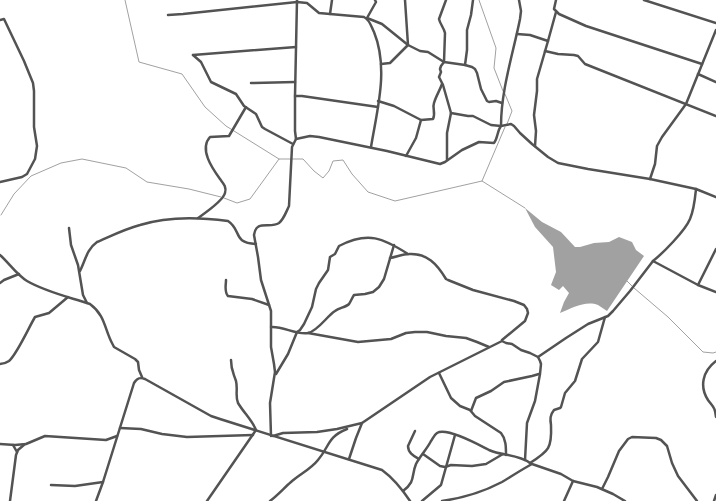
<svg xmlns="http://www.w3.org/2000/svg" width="716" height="501" font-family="'Sofia Sans Condensed',sans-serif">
  <rect width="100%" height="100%" fill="#fff"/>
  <path fill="#a1a1a1" d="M525,208L542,222L561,232L575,247H580L594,243L609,242L619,237L632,242L636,250L644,256L607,311C604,309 601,307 598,305C586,300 572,308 560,313L564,302L569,293L563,286L559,290L551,285L556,272L553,247L535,227Z"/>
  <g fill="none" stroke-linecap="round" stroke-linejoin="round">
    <g stroke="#a1a1a1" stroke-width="1">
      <path d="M125,0L139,62L182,74L205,107L226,126L279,159"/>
      <path d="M479,0L496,48L494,68L503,91"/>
      <path d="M505,94L512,111L507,124"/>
      <path d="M482,181L505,127"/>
      <path d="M224,198L237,203L250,199L279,159H303L314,171L323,178L329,171L333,161L343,160L352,174L368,192L395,201L482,181L525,208"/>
      <path d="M1,215L14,194L31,176L61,163L82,159L126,168L147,182L189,189L221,197"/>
      <path d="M627,281L632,286"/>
      <path d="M634,288L668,317L703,352L713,353L716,352"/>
    </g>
    <g stroke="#535353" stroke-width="2.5">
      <path d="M297,0L295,96V131L296,139L310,136L319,137L387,151L440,164L445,162L462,150L479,142L494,143C498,138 497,131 501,126L511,124L514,126L520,133L532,144L548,157L558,163L588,169L650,179L696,189L716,197"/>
      <path d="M375,0L376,2L367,18L382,24L408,45L420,51L428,52L444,62L465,65L472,67L475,69L477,73L481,89L487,101L489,102L496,101L502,103"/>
      <path d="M446,0L439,19C440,24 444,28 445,33L444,62L441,66L440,69L441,72L439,77L443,85L451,113L447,133V160"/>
      <path d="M556,0L554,9L559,14L586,26L702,64"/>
      <path d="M644,0L716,23"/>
      <path d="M330,14L332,0"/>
      <path d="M168,15L183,14L297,2L307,3L319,13L330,14L364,17C370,20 371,26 374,32C389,69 377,110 371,147"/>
      <path d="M0,20L4,19L24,61L33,83L34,91V127L37,146L35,159L27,174L22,177L0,182"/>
      <path d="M517,34L530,35L548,41L556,12"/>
      <path d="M545,51L558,54L574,55L578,56L585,64L716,116"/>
      <path d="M193,55L201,62L211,82L236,94L244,106L256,114L262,127L265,129L293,144"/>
      <path d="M193,55L296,47"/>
      <path d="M381,64L390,63L408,45L405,0"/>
      <path d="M465,65L467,50V30L471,15L473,0"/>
      <path d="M698,74L716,82"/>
      <path d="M251,83L295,82"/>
      <path d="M295,96H302L378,107"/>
      <path d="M378,101L394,106L421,120"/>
      <path d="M451,113L468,116H473L491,125L501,126C501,90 513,54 520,19L521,11L519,0"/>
      <path d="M535,146L536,131L534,115L537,91V79L548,41"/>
      <path d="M406,156L416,138L421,120L433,119C436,113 432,108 434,103C436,96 440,90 442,84"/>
      <path d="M650,179L655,164L657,146L662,137L686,104L716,30"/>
      <path d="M198,218C205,213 223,201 225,193C227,187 223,183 220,179C212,168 199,149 210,137L229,136L246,107"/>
      <path d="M69,228L71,245L78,265L83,295L87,303"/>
      <path d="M0,255C9,263 17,275 27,281C46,292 69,297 90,304C106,316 104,329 113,345L114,347L135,359L138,362L139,370L142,377"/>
      <path d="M390,258C396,257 403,254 409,254C427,253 437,264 446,279L448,280L473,290L514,301L524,305L527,309L528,313L525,321L502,340"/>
      <path d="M653,261C663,253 685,231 690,219C694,210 695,199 696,189"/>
      <path d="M80,271C85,261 87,249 97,242C111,236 125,229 140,225C168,216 199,217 228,221C242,230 232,243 256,244"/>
      <path d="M226,280C226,285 224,292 228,296L252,299L269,305"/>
      <path d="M0,283L4,280L19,274"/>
      <path d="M698,285L716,249"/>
      <path d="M271,327C283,326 296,335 308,333C318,331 327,316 335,311C339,308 346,307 349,304C351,301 352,298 354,295L365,294L373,292L379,287L384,279L394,245"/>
      <path d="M308,333L358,342L391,339L406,333L415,332H427L446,336L466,338L477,342L489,347"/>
      <path d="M716,361C703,371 699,386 708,400C713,407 715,407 716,417"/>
      <path d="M0,364C3,364 6,363 9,361C17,354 29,327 35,317L49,313L68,297"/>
      <path d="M439,373L451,398L460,406L470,410L475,416L501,433C506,439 506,447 506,455"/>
      <path d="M276,374L288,354L297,332L300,330L304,324L312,307L316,289L319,283L328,270L330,257L335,254L339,246C368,231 383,238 408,254"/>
      <path d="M471,411L476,398L491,391L504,382L532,376L539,374"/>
      <path d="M120,428L141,429L162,434L187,437L253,435"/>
      <path d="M415,431L408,446C408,453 414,456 419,459"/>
      <path d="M271,436L270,403L275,372L274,364L271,347V311L261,280L258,257L254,235C256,219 270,229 279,223C284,219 286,212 289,206L292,147L296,139"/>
      <path d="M273,436L283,433L317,432L337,429L362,423L430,377L502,341L506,343L512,344L521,350L530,353L538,357L566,338L588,324L608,316L613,311L630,291L653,261L698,285L716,292"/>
      <path d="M0,444L15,445L26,444L45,436L106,440L117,436"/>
      <path d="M13,445L17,452"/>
      <path d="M423,454L440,466L445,467L451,465L472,466L486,464L503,454"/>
      <path d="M349,459L356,438L362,423"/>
      <path d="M525,460L527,423L535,401L540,374L541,364L540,361L538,357"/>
      <path d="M530,463C549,451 552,448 551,425C550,419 550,415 554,410L560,408L561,407L565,393L575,381L582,359L598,342L605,317"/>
      <path d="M51,485L75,486L103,482"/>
      <path d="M602,489L608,477L619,451L628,439L632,437L656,438L661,440L667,446L672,463L678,476L697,501"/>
      <path d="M403,491C416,481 411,476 416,464C420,456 427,449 431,441C433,438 434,435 437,433C447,427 479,445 489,450C502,456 518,454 530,463"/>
      <path d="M10,501L16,455L18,450L25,444"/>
      <path d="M96,501L103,482L134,383C137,378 140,377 145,379L211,416L220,419L382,470C393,478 402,489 410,501"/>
      <path d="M207,501L256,430C252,420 244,413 238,403C235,396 238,389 236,381C233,372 231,370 231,360"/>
      <path d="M270,501C278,495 284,488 291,482C300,474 311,469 318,460C330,446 327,437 347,429"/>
      <path d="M422,501L441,485L455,435"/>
      <path d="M442,501C463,498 483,492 502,482C512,476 521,470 532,464L561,474L573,481L597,487L613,494L625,501"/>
      <path d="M564,501L573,481"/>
      <path d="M714,501L716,495"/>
    </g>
  </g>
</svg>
